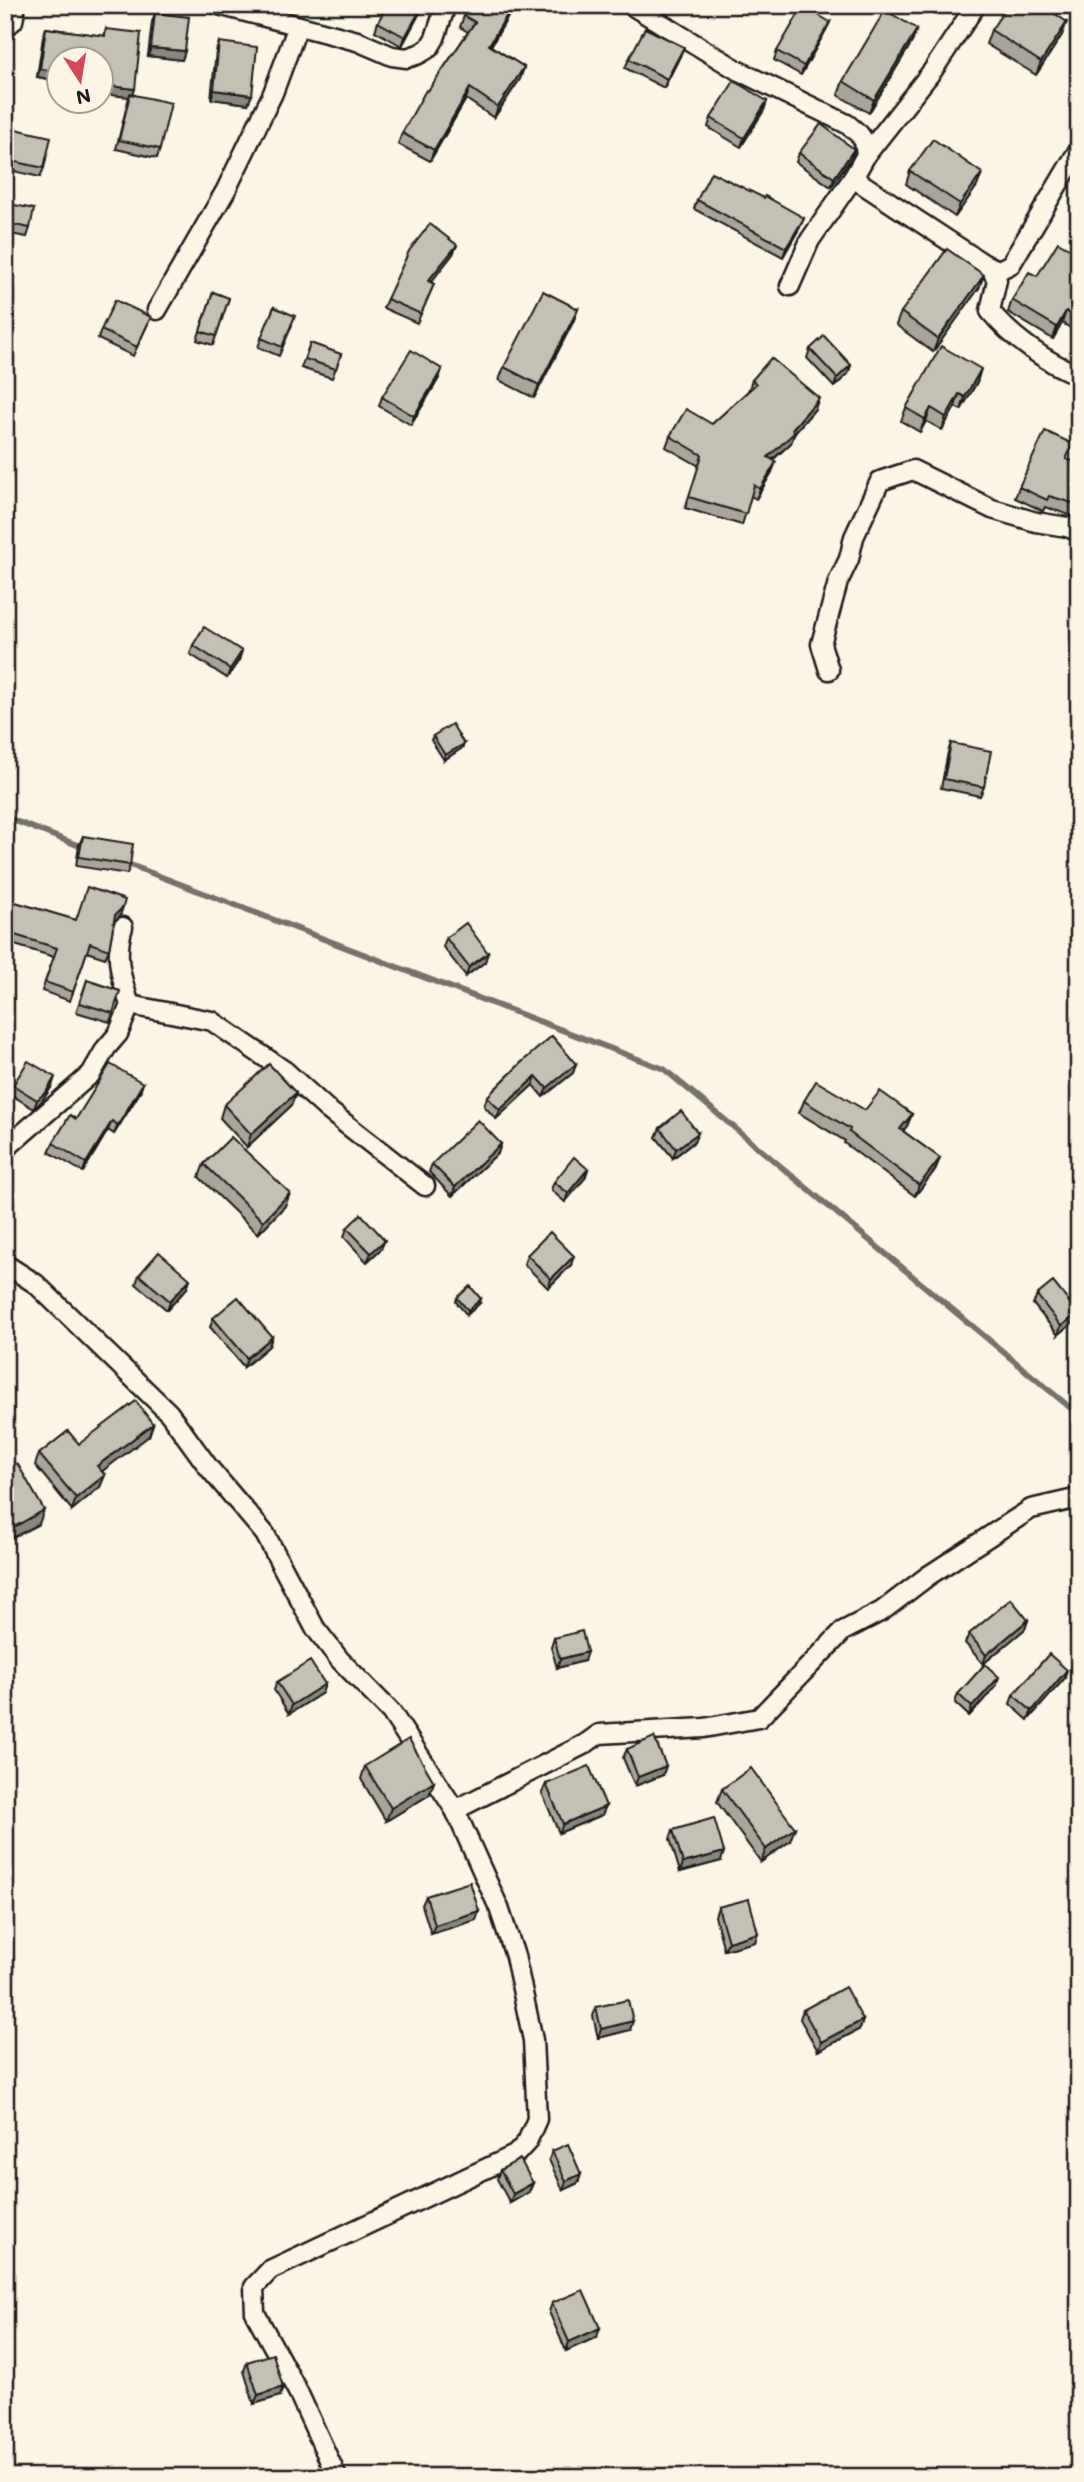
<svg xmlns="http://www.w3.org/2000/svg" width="1084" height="2482" font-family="Mali,sans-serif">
  <rect width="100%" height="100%" fill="#fcf5e5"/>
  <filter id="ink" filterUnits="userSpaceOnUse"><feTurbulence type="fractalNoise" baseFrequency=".0143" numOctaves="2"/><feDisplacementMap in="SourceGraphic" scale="14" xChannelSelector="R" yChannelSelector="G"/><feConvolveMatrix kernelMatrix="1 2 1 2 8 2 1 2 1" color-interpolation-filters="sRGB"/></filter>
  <g filter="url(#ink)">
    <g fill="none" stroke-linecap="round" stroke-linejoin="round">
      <g stroke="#75726c" stroke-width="6">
        <path d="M5,817L85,848"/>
        <path d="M125,863L664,1069L1079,1415"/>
      </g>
      <g stroke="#1c1c1c" stroke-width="23">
        <g id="minor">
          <path d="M219,5L357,41L392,56L407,58L419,54L429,48L435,38L446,5"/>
          <path d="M631,5L739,71L847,124L859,134L864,141L866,155L853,178L810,240L790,286"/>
          <path d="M5,27L13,21L16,5"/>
          <path d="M866,155L933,70L976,5"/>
          <path d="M853,178L984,264L999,270L1011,264L1079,149"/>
          <path d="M990,267L997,280L990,311C1011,337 1048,364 1079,375"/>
          <path d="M157,310L226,190L273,93L298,26"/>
          <path d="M829,670L821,644L838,582L849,559L854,537L880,481L913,470L992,509L1036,522L1067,527L1079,532"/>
          <path d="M130,1005L212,1021L285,1071L328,1110L425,1186"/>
          <path d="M5,1149L91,1074L106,1048L118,1034L130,1005C121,978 114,955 123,927"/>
          <path d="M5,1264L36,1284L169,1413L209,1468L265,1534L315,1628L340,1660L391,1712L455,1810L499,1908L515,1956L533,2040L537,2119L527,2142L515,2155L270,2270L254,2287L255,2313L298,2392L337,2477"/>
          <path d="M455,1810L585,1744L599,1734L704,1728L759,1718L843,1631L882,1611L928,1576L1031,1509L1079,1498"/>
        </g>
      </g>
      <use href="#minor" stroke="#fcf5e5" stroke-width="18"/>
    </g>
    <g fill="#a9a59a" stroke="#1c1c1c" stroke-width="2">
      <path d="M424,5L402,46L375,31L378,22Z"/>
      <path d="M513,5L509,15L491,46L524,67L520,79L494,118L466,99L430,161L398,144L402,133L428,91L468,32L460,27L464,16Z"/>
      <path d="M155,13L185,51L182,60L148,56L152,22Z"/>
      <path d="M830,22L826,30L801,75L774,60L777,51Z"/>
      <path d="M46,28L104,36L106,29L133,94L160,149L157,158L116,149L129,97L102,60H60V81L37,77L43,37Z"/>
      <path d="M991,30L1062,35L1036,75L986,44Z"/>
      <path d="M219,42L248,104L211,99L216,51Z"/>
      <path d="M912,42L869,113L838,95L843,81Z"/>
      <path d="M680,56L664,88L625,68L629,59Z"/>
      <path d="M767,101L764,110L741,147L708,127L711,118Z"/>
      <path d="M15,129L44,168L40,177L5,169V164L11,138Z"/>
      <path d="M854,149L851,158L831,187L796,162L799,153Z"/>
      <path d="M910,171L982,173L977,186L955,217L906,184Z"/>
      <path d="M697,200L804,218L800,227L783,257L694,209Z"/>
      <path d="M5,203L30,228L27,237L5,233Z"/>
      <path d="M457,245L453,254L431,282L434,284L417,323L383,308L387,299Z"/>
      <path d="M1079,248V333L1062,323L1053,339L1008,312L1012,300L1037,276L1076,252Z"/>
      <path d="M979,288L933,352L896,325L901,312Z"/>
      <path d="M213,292L229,298L213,345L197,340Z"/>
      <path d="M274,307L292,325L279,356L258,347Z"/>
      <path d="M578,309L573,322L534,398L499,380L504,367Z"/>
      <path d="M151,317L133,356L98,339L101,330Z"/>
      <path d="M310,343L341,354L332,378L301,368Z"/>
      <path d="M810,349L851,365L848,374L834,387L807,358Z"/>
      <path d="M442,369L439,378L411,425L379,406L382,397Z"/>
      <path d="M752,380L815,409L795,432L791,443L773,460L772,472L756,499L751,496L742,525L685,508L699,466L666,447L670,436L712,424L748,391Z"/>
      <path d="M977,382L961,410L955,407L942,430L926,421L920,432L901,421L906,408Z"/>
      <path d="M1067,460L1079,463V518L1045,507L1043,511L1015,498L1019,487Z"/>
      <path d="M193,645L239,660L227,678L190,654Z"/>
      <path d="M433,736L464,744L462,748L444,760L431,740Z"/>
      <path d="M951,743L984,787L980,796L941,788L948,752Z"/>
      <path d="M83,836L130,865L127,874L76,866L79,845Z"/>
      <path d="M5,899L76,920L120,916L114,922L109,950L105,958L87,952L70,1001L42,991L54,957L5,942Z"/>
      <path d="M1079,915V943L1070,940Z"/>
      <path d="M446,938L485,962L466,976L443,947Z"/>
      <path d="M87,980L113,1013L110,1022L76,1012Z"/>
      <path d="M523,1061L576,1064L573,1073L543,1097L533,1085L496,1119L484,1106L487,1097Z"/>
      <path d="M143,1083L140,1092L114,1134L108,1130L83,1172L49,1152L53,1143L76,1119Z"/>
      <path d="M13,1085L52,1086L42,1101L34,1109L10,1094Z"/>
      <path d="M296,1093L291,1106L247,1147L220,1118L224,1105Z"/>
      <path d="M804,1101L865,1110L912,1114L907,1126L903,1131L940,1158L935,1170L915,1196L844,1143L845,1141L799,1113Z"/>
      <path d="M660,1128L694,1142L673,1158L656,1137Z"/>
      <path d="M501,1144L498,1153L452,1196L429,1172L432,1164Z"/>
      <path d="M204,1164L290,1193L285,1206L258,1234L199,1177Z"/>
      <path d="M588,1169L585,1178L565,1202L551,1190L554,1182Z"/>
      <path d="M347,1228L381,1249L367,1262L344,1237Z"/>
      <path d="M527,1255L571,1265L548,1288L524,1264Z"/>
      <path d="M139,1275L187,1288L167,1310L136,1284Z"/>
      <path d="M1037,1295L1074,1322L1058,1335L1033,1304Z"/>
      <path d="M457,1298L480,1303L467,1315L456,1302Z"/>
      <path d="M213,1318L272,1337L269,1346L244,1367L210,1327Z"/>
      <path d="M153,1424L149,1436L102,1471L105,1475L100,1487L72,1510L35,1465L39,1454Z"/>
      <path d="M1028,1620L1025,1629L983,1664L965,1643L969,1634Z"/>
      <path d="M554,1638L584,1661L557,1668L551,1647Z"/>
      <path d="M1064,1679L1028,1720L1010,1704L1013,1695Z"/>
      <path d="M277,1682L325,1684L322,1693L289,1714L274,1690Z"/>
      <path d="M996,1686L969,1716L955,1703L958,1694Z"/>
      <path d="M627,1749L663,1775L635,1786L623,1758Z"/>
      <path d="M365,1766L434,1782L429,1795L386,1821L361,1779Z"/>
      <path d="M546,1784L602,1815L559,1833L542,1793Z"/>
      <path d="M722,1789L790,1841L761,1862L717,1802Z"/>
      <path d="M673,1830L721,1861L680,1872L670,1839Z"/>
      <path d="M426,1896L479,1911L476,1920L431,1934L422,1905Z"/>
      <path d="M718,1907L755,1942L724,1950L715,1916Z"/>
      <path d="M596,2007L630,2030L598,2038L593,2016Z"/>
      <path d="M803,2010L863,2020L860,2029L818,2051L800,2019Z"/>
      <path d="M552,2151L581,2174L578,2183L563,2190L549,2160Z"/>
      <path d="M500,2170L533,2183L529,2192L510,2203L497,2179Z"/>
      <path d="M552,2303L597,2337L566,2351L549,2312Z"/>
      <path d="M247,2362L280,2396L254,2404L244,2371Z"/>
    </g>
    <g fill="#89867d" stroke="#1c1c1c" stroke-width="2">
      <path d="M423,5H424L402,46L405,37Z"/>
      <path d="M513,5L509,15L485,56L489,45Z"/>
      <path d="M830,22L826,30L801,75L804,66Z"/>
      <path d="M1067,22L1062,35L1036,75L1041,62Z"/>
      <path d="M917,29L912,42L869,113L874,100Z"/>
      <path d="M684,47L680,56L664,88L667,79Z"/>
      <path d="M151,48L185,51L182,60L148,56Z"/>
      <path d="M524,67L520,79L494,118L498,107Z"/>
      <path d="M40,69L60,71V81L37,77Z"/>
      <path d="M102,85L135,89L132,98L129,97L102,94Z"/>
      <path d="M470,88L466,99L430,161L434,150Z"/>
      <path d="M214,90L252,95L248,104L211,99Z"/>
      <path d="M767,101L764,110L741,147L744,138Z"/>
      <path d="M854,149L851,158L831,187L834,178Z"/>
      <path d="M982,173L977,186L955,217L960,204Z"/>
      <path d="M804,218L800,227L783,257L786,248Z"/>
      <path d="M457,245L453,254L425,290L428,281Z"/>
      <path d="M984,275L979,288L933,352L938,339Z"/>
      <path d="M578,309L573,322L534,398L539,385Z"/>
      <path d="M1066,311L1062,323L1053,339L1057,327Z"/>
      <path d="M851,365L848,374L834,387L837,378Z"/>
      <path d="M442,369L439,378L411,425L414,416Z"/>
      <path d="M981,369L977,382L961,410L965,397Z"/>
      <path d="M959,394L955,407L942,430L946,417Z"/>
      <path d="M819,398L815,409L792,435L795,432L791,443L764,467L768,457Z"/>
      <path d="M931,408L926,421L920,432L925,419Z"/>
      <path d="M776,462L772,472L756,499L760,489Z"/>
      <path d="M242,651L239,660L227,678L230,669Z"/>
      <path d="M464,744L462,748L444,760L445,755Z"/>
      <path d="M123,907L120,916L112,924L115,915Z"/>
      <path d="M488,953L485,962L466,976L469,967Z"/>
      <path d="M576,1064L573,1073L543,1097L547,1088Z"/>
      <path d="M536,1076L533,1085L496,1119L500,1110Z"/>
      <path d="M55,1077L52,1086L42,1101L34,1109L37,1100Z"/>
      <path d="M143,1083L140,1092L114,1134L118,1125Z"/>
      <path d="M296,1093L291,1106L247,1147L251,1134Z"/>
      <path d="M912,1114L907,1126L896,1140L900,1129Z"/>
      <path d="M112,1121L108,1130L83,1172L86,1163Z"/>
      <path d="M698,1133L694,1142L673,1158L676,1149Z"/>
      <path d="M501,1144L498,1153L452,1196L455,1187Z"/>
      <path d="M940,1158L935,1170L915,1196L919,1185Z"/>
      <path d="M588,1169L585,1178L565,1202L568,1193Z"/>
      <path d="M290,1193L285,1206L258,1234L263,1221Z"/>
      <path d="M385,1240L381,1249L367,1262L371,1253Z"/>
      <path d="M574,1256L571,1265L548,1288L551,1279Z"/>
      <path d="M190,1279L187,1288L167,1310L170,1301Z"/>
      <path d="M481,1299L480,1303L467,1315L468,1310Z"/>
      <path d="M1078,1313L1074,1322L1058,1335L1061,1326Z"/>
      <path d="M272,1337L269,1346L244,1367L247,1358Z"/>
      <path d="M153,1424L149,1436L93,1478L97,1466Z"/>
      <path d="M105,1475L100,1487L72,1510L76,1498Z"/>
      <path d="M44,1510L39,1524L5,1542V1536L7,1531Z"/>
      <path d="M1028,1620L1025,1629L983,1664L986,1655Z"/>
      <path d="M587,1652L584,1661L557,1668L560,1659Z"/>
      <path d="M1067,1670L1064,1679L1028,1720L1032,1711Z"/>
      <path d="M999,1677L996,1686L969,1716L972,1707Z"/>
      <path d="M325,1684L322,1693L289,1714L292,1705Z"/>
      <path d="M666,1766L663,1775L635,1786L638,1777Z"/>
      <path d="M434,1782L429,1795L386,1821L391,1808Z"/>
      <path d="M606,1806L602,1815L559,1833L563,1824Z"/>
      <path d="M795,1828L790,1841L761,1862L766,1849Z"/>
      <path d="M724,1852L721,1861L680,1872L683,1863Z"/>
      <path d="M479,1911L476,1920L431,1934L435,1925Z"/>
      <path d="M758,1933L755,1942L724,1950L728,1942Z"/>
      <path d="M863,2020L860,2029L818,2051L821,2042Z"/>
      <path d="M633,2021L630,2030L598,2038L601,2029Z"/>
      <path d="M581,2174L578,2183L563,2190L566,2181Z"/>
      <path d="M533,2183L529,2192L510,2203L513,2194Z"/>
      <path d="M600,2328L597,2337L566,2351L569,2342Z"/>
      <path d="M283,2387L280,2396L254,2404L258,2395Z"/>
    </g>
    <g fill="#c4c0b3" stroke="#1c1c1c" stroke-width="2">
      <path d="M387,5H423L405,37L378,22Z"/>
      <path d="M471,5H513L489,45L524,67L498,107L470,88L434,150L402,133L426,90L428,91L475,22L464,16Z"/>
      <path d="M1008,5H1042L1067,22L1041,62L991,30Z"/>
      <path d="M803,6L830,22L804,66L777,51Z"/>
      <path d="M885,10L917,29L874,100L843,81Z"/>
      <path d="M155,13L189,17L185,51L151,48Z"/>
      <path d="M46,28L105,36L106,29L141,33L135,89L102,85V60H60V71L40,69Z"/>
      <path d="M645,28L684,47L667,79L629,59Z"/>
      <path d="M219,42L257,47L252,95L214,90Z"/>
      <path d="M734,81L767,101L744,138L711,118Z"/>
      <path d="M130,94L171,103L160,149L119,140Z"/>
      <path d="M821,124L854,149L834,178L799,153Z"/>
      <path d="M15,129L51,137L44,168L7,160Z"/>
      <path d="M933,139L982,173L960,204L910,171Z"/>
      <path d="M711,172L764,198L765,196L804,218L786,248L697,200Z"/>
      <path d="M5,203L34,209L30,228L5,223Z"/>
      <path d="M430,224L457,245L428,281L434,284L421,314L387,299L409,251Z"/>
      <path d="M1058,242L1076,252L1079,248V318L1066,311L1057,327L1012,300L1029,272L1037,276Z"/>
      <path d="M947,249L984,275L938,339L901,312Z"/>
      <path d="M543,291L578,309L539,385L504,367Z"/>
      <path d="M213,292L229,298L216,336L200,331Z"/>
      <path d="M115,300L151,317L137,347L101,330Z"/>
      <path d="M274,307L295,316L282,347L261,338Z"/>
      <path d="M824,336L851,365L837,378L810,349Z"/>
      <path d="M310,343L341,354L336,369L305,359Z"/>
      <path d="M941,346L981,369L965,397L959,394L946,417L931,408L925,419L906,408Z"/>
      <path d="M411,350L442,369L414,416L382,397Z"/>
      <path d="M771,358L819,398L792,429L795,432L768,457L776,462L760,489L754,485L746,514L689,497L702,455L670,436L686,409L712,424L756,384L752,380Z"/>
      <path d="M1045,431L1073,444L1066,459L1079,463V505L1049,496L1047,500L1019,487Z"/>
      <path d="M204,627L242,651L230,669L193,645Z"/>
      <path d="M452,724L464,744L445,755L433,736Z"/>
      <path d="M951,743L991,751L984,787L944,779Z"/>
      <path d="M83,836L133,844L130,865L79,857Z"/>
      <path d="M5,861L10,862L5,870Z"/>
      <path d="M87,887L125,900L123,907L115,915L109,950L90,943L73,992L45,982L57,948L5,932V899L76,920Z"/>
      <path d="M1079,916V928L1075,927Z"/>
      <path d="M466,923L488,953L469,967L446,938Z"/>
      <path d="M87,980L120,991L113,1013L80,1003Z"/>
      <path d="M552,1036L576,1064L547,1088L536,1076L500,1110L487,1097L523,1061Z"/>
      <path d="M28,1061L55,1077L46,1092L37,1100L13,1085Z"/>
      <path d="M110,1064L143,1083L118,1125L112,1121L86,1163L53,1143L70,1115L76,1119Z"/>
      <path d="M269,1064L296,1093L251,1134L224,1105Z"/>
      <path d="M816,1081L865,1110L880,1091L912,1114L900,1129L940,1158L919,1185L849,1132L850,1129L804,1101Z"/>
      <path d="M681,1111L698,1133L676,1149L660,1128Z"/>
      <path d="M478,1120L501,1144L455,1187L432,1164Z"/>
      <path d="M231,1137L290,1193L263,1221L204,1164Z"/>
      <path d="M574,1157L588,1169L568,1193L554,1182Z"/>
      <path d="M361,1214L385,1240L371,1253L347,1228Z"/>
      <path d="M550,1232L574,1256L551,1279L527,1255Z"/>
      <path d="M159,1252L190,1279L170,1301L139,1275Z"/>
      <path d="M1053,1282L1078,1313L1061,1326L1037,1295Z"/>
      <path d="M470,1286L481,1299L468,1310L457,1298Z"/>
      <path d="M238,1297L272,1337L247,1358L213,1318Z"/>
      <path d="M136,1401L153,1424L97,1466L105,1475L76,1498L39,1454L68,1431L79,1444Z"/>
      <path d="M17,1463L44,1510L7,1531L5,1527V1470Z"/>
      <path d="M1011,1599L1028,1620L986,1655L969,1634Z"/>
      <path d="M582,1631L587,1652L560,1659L554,1638Z"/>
      <path d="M1049,1654L1067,1670L1032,1711L1013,1695Z"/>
      <path d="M310,1661L325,1684L292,1705L277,1682Z"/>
      <path d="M985,1664L999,1677L972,1707L958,1694Z"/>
      <path d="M654,1737L666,1766L638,1777L627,1749Z"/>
      <path d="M409,1739L434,1782L391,1808L365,1766Z"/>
      <path d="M589,1766L606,1806L563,1824L546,1784Z"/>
      <path d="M751,1768L795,1828L766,1849L722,1789Z"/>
      <path d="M714,1818L724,1852L683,1863L673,1830Z"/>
      <path d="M470,1882L479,1911L435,1925L426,1896Z"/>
      <path d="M749,1899L758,1933L728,1942L718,1907Z"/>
      <path d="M845,1987L863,2020L821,2042L803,2010Z"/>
      <path d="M628,2000L633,2021L601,2029L596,2007Z"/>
      <path d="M568,2144L581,2174L566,2181L552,2151Z"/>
      <path d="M520,2159L533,2183L513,2194L500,2170Z"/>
      <path d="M583,2290L600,2328L569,2342L552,2303Z"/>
      <path d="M273,2354L283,2387L258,2395L247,2362Z"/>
    </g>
  </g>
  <rect width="1084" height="2482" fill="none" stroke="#fcf5e5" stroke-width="28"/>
  <rect x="14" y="14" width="1056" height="2454" fill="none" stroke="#1c1c1c" stroke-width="2.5" filter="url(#ink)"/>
  <g transform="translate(80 80) rotate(168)"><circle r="33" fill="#fcf5e5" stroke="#a29e95" stroke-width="2"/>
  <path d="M0-5L12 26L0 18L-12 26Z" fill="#d1495b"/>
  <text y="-10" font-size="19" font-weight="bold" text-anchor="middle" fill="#1c1c1c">N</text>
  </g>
</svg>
